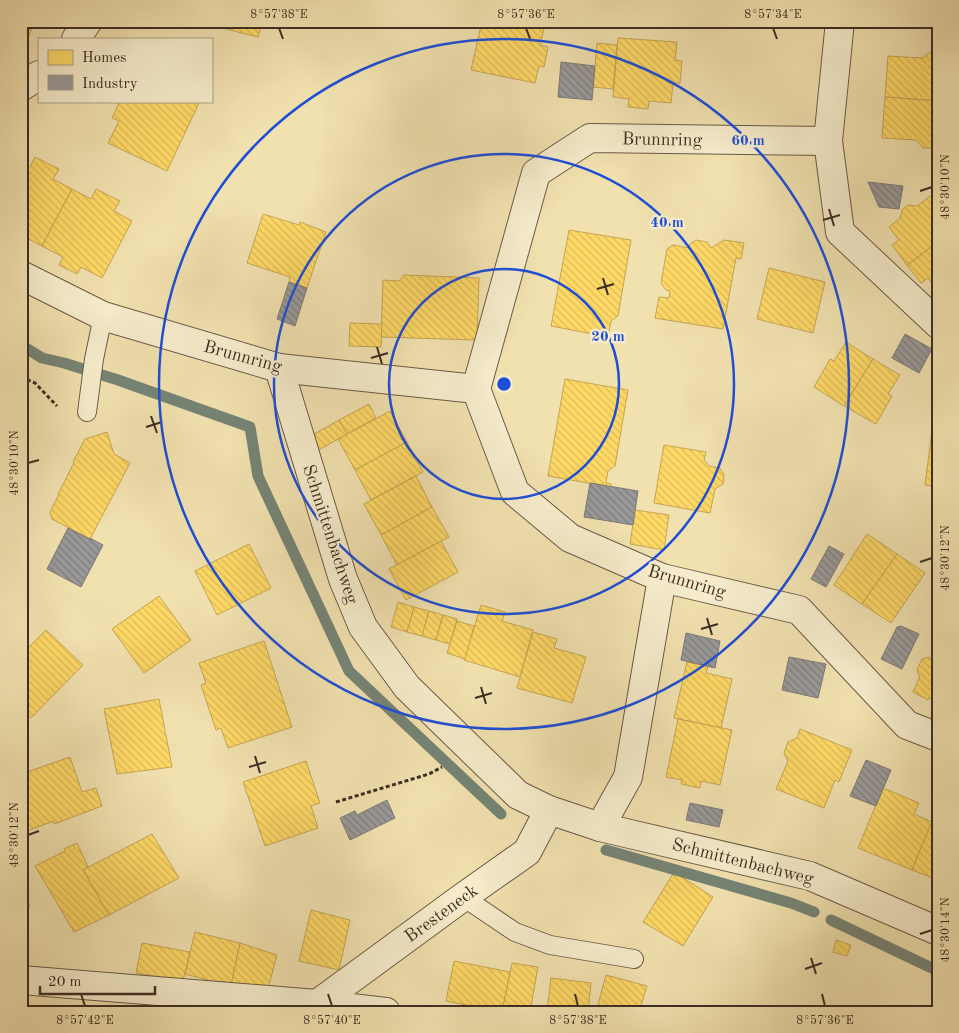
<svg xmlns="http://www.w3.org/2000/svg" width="959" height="1033" font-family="'Old Standard TT',serif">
  <defs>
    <pattern id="homes-back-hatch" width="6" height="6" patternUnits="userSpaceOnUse" patternTransform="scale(1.25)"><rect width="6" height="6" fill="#ffd966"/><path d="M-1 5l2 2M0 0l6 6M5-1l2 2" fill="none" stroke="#dbbb58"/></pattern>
    <pattern id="industry-back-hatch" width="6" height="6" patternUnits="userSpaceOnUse" patternTransform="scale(1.25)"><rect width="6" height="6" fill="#999"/><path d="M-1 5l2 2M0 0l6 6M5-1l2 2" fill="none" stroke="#7e7d7d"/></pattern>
  </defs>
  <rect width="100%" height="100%" fill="#f1e1af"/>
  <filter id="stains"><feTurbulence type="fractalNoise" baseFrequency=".004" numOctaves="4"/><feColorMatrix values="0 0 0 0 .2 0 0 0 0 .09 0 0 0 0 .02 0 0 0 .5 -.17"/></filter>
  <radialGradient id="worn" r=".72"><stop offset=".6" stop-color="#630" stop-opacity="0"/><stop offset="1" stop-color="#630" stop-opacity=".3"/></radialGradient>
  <g fill="url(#homes-back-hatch)" stroke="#c5a552">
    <path d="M21,21H35L27,41L21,39Z"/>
    <path d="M194,21H262L258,37Z"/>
    <path d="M482,21H530L545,24L540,45L548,47L544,67L539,66L535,83L471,70Z"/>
    <path d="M618,38L677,42L675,60L682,61L680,83H673L671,103L649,101L648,109L628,107L629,99L613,97Z"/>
    <path d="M597,43L617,45L613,89L593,87Z"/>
    <path d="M930,52H938V101L885,97L888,56L922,58Z"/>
    <path d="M885,97L938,101V143L932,148H923L916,140L882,138Z"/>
    <path d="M120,101H200L167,171L108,143L119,121L112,118Z"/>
    <path d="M35,157L59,169L53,179L72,189L42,246L21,235V162L30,167Z"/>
    <path d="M72,189L91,199L96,189L120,201L114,211L132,221L102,278L81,267L77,274L59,265L63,257L42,246Z"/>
    <path d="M930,196L938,198V242L907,265L892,245L899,240L889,227L900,218L902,210L908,205L917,206Z"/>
    <path d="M263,214L299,225L300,222L326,232L307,288L289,282L290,277L247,263Z"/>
    <path d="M569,230L631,240L618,316L611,321L608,337L551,326Z"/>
    <path d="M696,240L707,242L711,248L724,240L744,243L741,259L736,258L723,329L655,318L659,297L669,298L670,291L666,290L661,283L667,249L673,245L689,248L690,244Z"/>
    <path d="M938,242V291L928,278L921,283L907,265Z"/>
    <path d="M769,268L825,282L813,333L757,319Z"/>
    <path d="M404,275L479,278L477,340L381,337L383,280L399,281Z"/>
    <path d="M350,323L382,324L381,347L349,346Z"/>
    <path d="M846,342L873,359L844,406L814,387L830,359L834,361Z"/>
    <path d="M873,359L900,375L888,394L892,396L876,424L844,406Z"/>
    <path d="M565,379L628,390L615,466L608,471L606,483L611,484V487L548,476Z"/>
    <path d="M369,404L376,418L347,434L339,420Z"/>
    <path d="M390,411L407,442L355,470L338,439Z"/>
    <path d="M339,420L347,434L317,451L309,437Z"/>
    <path d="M933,423H938V487L925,485Z"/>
    <path d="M107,432L114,454L130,463L90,539L52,519L50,512L59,494H58L74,463L73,462L85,439Z"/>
    <path d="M407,442L423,472L371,500L355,470Z"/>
    <path d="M664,445L706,452L704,460L709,466L720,468L724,475L723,484L715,489L710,513L654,503Z"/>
    <path d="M416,476L432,507L381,535L364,504Z"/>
    <path d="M432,507L449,537L397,565L381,535Z"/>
    <path d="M635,510L669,515L664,550L630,544Z"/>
    <path d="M867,534L897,554L862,604L834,585Z"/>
    <path d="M441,541L458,572L406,600L389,569Z"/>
    <path d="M249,544L271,588L217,615L195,571Z"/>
    <path d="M897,554L925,573L891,623L862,604Z"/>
    <path d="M21,593L28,595L21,617Z"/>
    <path d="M159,596L191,640L144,673L112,629Z"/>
    <path d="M398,602L414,607L407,632L391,627Z"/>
    <path d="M481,605L505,612L502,621L533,630L520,677L464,660Z"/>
    <path d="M414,607L429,611L422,636L407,632Z"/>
    <path d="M429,611L443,615L436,640L422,636Z"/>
    <path d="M443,615L457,619L450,644L436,640Z"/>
    <path d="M457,621L474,626L465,659L447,653Z"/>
    <path d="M46,630L83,665L31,718L21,709V655Z"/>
    <path d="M533,632L557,639L554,648L586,657L572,703L517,688Z"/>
    <path d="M264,641L292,727L228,748L221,728L216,730L201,685L206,683L199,663Z"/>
    <path d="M938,656V702L929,698L928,700L913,692L920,676H919L917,670L922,659L929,657L935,661Z"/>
    <path d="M687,662L708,666L706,673L732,679L721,728L674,718Z"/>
    <path d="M159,699L172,767L117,774L104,709Z"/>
    <path d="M678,719L732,730L720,785L701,781L700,788L681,784L682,780L666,777Z"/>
    <path d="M800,729L852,750L839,782L835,780L824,808L776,789L788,761L784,753L788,742L797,738Z"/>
    <path d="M70,757L82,792L96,788L102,806L54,824V821L21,833V774Z"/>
    <path d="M306,761L320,803L311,806L318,828L265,846L243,782Z"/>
    <path d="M883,788L919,803L914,814L932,822L912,870L858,848Z"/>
    <path d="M938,806V880L912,870Z"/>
    <path d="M152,834L179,878L109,915L83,870Z"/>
    <path d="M77,843L88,867L83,870L109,915L74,932L35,866L65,851L64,849Z"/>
    <path d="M674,872L713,897L683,946L643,922Z"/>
    <path d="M21,886L30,906L21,910Z"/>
    <path d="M311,910L350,920L339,970L299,961Z"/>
    <path d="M195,932L240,943L231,986L185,974Z"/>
    <path d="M836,940L851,945L847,956L833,952Z"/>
    <path d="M142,943L190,952L183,981L136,973Z"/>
    <path d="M240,943L277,955L266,996L231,986Z"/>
    <path d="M454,961L510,972L502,1012L446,1001Z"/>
    <path d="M512,963L538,967L530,1012H502Z"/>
    <path d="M606,975L647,986L639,1012H596Z"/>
    <path d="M551,978L591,983L588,1012H547Z"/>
  </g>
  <g fill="url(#industry-back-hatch)" stroke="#7d7976">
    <path d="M561,62L595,66L592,100L558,97Z"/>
    <path d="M868,182L903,186L899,209L879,207Z"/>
    <path d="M289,282L307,288L295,326L277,319Z"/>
    <path d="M905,334L932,349L919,373L892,358Z"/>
    <path d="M590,483L638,491L633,525L584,517Z"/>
    <path d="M68,528L90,539V538L103,545L81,587L47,569Z"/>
    <path d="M829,546L844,554L826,587L811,579Z"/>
    <path d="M901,626L919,634L902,669L881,659L897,627Z"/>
    <path d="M686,633L720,641L715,668L681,660Z"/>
    <path d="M789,657L826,664L818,698L782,690Z"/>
    <path d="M866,760L891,770L876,806L850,796Z"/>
    <path d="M387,800L395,818L350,840L340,818L355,811L357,815Z"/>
    <path d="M690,803L723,810L719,827L686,820Z"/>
  </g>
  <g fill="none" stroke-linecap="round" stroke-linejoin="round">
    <g stroke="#758475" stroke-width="11">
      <path d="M21,345L42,358L64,363L118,380L250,427L258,476L349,671L501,814"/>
      <path d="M606,850L791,903L814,912"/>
      <path d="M831,920L938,971"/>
    </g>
    <g stroke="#6a5a47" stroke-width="20">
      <g id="service">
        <path d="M87,412L94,359L103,316"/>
        <path d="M463,897L515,932L550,945L634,959"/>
      </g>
    </g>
    <g stroke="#6a5a47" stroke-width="30">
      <g id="minor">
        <path d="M840,21L828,141L840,232L938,324"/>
        <path d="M21,275L103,316L279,368L476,389L515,492L570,538L662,578L799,610L907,725L938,737"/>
        <path d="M279,368L343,579L363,627L407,687L518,795L549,810L600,827L810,876L938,931"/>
        <path d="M476,389L536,173L590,138L828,141"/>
        <path d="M600,827L628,777L662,578"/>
        <path d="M21,980L317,1004L386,1012"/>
        <path d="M317,1004L463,897L527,852L549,810"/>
      </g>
    </g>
    <g stroke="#6a5a47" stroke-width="30">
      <g id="tertiary">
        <path d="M76,39L88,21"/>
        <path d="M21,87L39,75"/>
      </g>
    </g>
    <g stroke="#3d2d24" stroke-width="3" stroke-dasharray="4 2.5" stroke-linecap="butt">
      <path d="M21,377L35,383L57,406"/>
      <path d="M336,802L429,774L442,767"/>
    </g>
    <use href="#service" stroke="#f6eccb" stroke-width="18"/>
    <use href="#minor" stroke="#f6eccb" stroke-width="28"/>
    <use href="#tertiary" stroke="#f6eccb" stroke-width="28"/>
  </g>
  <path fill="none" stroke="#3d2d24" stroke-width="2" d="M279,28L283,39M526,28L530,39M773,28L777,39M920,191L932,187M829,209L834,226M823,220L840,215M603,278L608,295M597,289L614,284M377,347L382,364M371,358L388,353M151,416L157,433M146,427L162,422M28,463L39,460M920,562L932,558M707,618L712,635M701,629L718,624M481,687L486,704M475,698L492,693M255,756L260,773M249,767L266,762M28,835L39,831M920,934L932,930M811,958L816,974M805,969L822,963M81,994L85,1006M328,994L332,1006M575,994L578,1006M822,994L825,1006"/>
  <g fill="none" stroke="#1d4ed8" stroke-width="2.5">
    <circle cx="504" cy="384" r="115"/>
    <circle cx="504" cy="384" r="230"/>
    <circle cx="504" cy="384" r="345"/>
  </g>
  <g text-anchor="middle" stroke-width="5" stroke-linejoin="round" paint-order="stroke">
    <g font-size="18" fill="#3d2d24" stroke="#f6eccb">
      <text transform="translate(662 139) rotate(1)" y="6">Brunnring</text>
      <text transform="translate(243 356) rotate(15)" y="6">Brunnring</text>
      <text transform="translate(331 534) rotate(72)" y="6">Schmittenbachweg</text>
      <text transform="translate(687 581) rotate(16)" y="6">Brunnring</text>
      <text transform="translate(743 861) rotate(14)" y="6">Schmittenbachweg</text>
      <text transform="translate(441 913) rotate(-36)" y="6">Bresteneck</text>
    </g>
  </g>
  <circle cx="504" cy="384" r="8" fill="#1d4ed8" stroke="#f6eccb" stroke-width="2.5"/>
  <g font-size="15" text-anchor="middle" font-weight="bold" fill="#1d4ed8" stroke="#f6eccb" stroke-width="5" stroke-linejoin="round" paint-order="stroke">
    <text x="748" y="145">60 m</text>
    <text x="667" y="227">40 m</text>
    <text x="608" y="341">20 m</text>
  </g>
  <rect width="959" height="1033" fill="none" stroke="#f1e1af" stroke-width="55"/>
  <rect x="38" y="38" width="175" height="65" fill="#f6eccb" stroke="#aca088"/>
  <rect x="48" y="50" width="25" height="15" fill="#ffd966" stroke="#aca088"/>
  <text x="82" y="62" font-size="15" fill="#3d2d24">Homes</text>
  <rect x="48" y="75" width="25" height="15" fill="#999999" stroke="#aca088"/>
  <text x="82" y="88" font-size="15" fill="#3d2d24">Industry</text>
  <path d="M40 986v8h115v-8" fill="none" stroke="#3d2d24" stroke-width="2.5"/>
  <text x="48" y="986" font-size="15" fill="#3d2d24" stroke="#f6eccb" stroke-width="4" paint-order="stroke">20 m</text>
  <rect x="28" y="28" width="904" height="978" fill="none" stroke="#3d2d24" stroke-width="2"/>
  <g font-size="12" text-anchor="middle" fill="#3d2d24">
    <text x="279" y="18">8°57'38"E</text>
    <text x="526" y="18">8°57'36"E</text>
    <text x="773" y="18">8°57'34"E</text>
    <text transform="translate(945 187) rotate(-90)" y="4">48°30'10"N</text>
    <text transform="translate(14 463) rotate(-90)" y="4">48°30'10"N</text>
    <text transform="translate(945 558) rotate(-90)" y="4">48°30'12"N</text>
    <text transform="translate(14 835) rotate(-90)" y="4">48°30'12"N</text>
    <text transform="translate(945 930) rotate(-90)" y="4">48°30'14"N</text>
    <text x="85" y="1024">8°57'42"E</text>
    <text x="332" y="1024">8°57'40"E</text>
    <text x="578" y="1024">8°57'38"E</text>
    <text x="825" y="1024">8°57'36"E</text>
  </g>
  <rect width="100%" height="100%" filter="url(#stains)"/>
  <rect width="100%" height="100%" fill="url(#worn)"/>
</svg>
